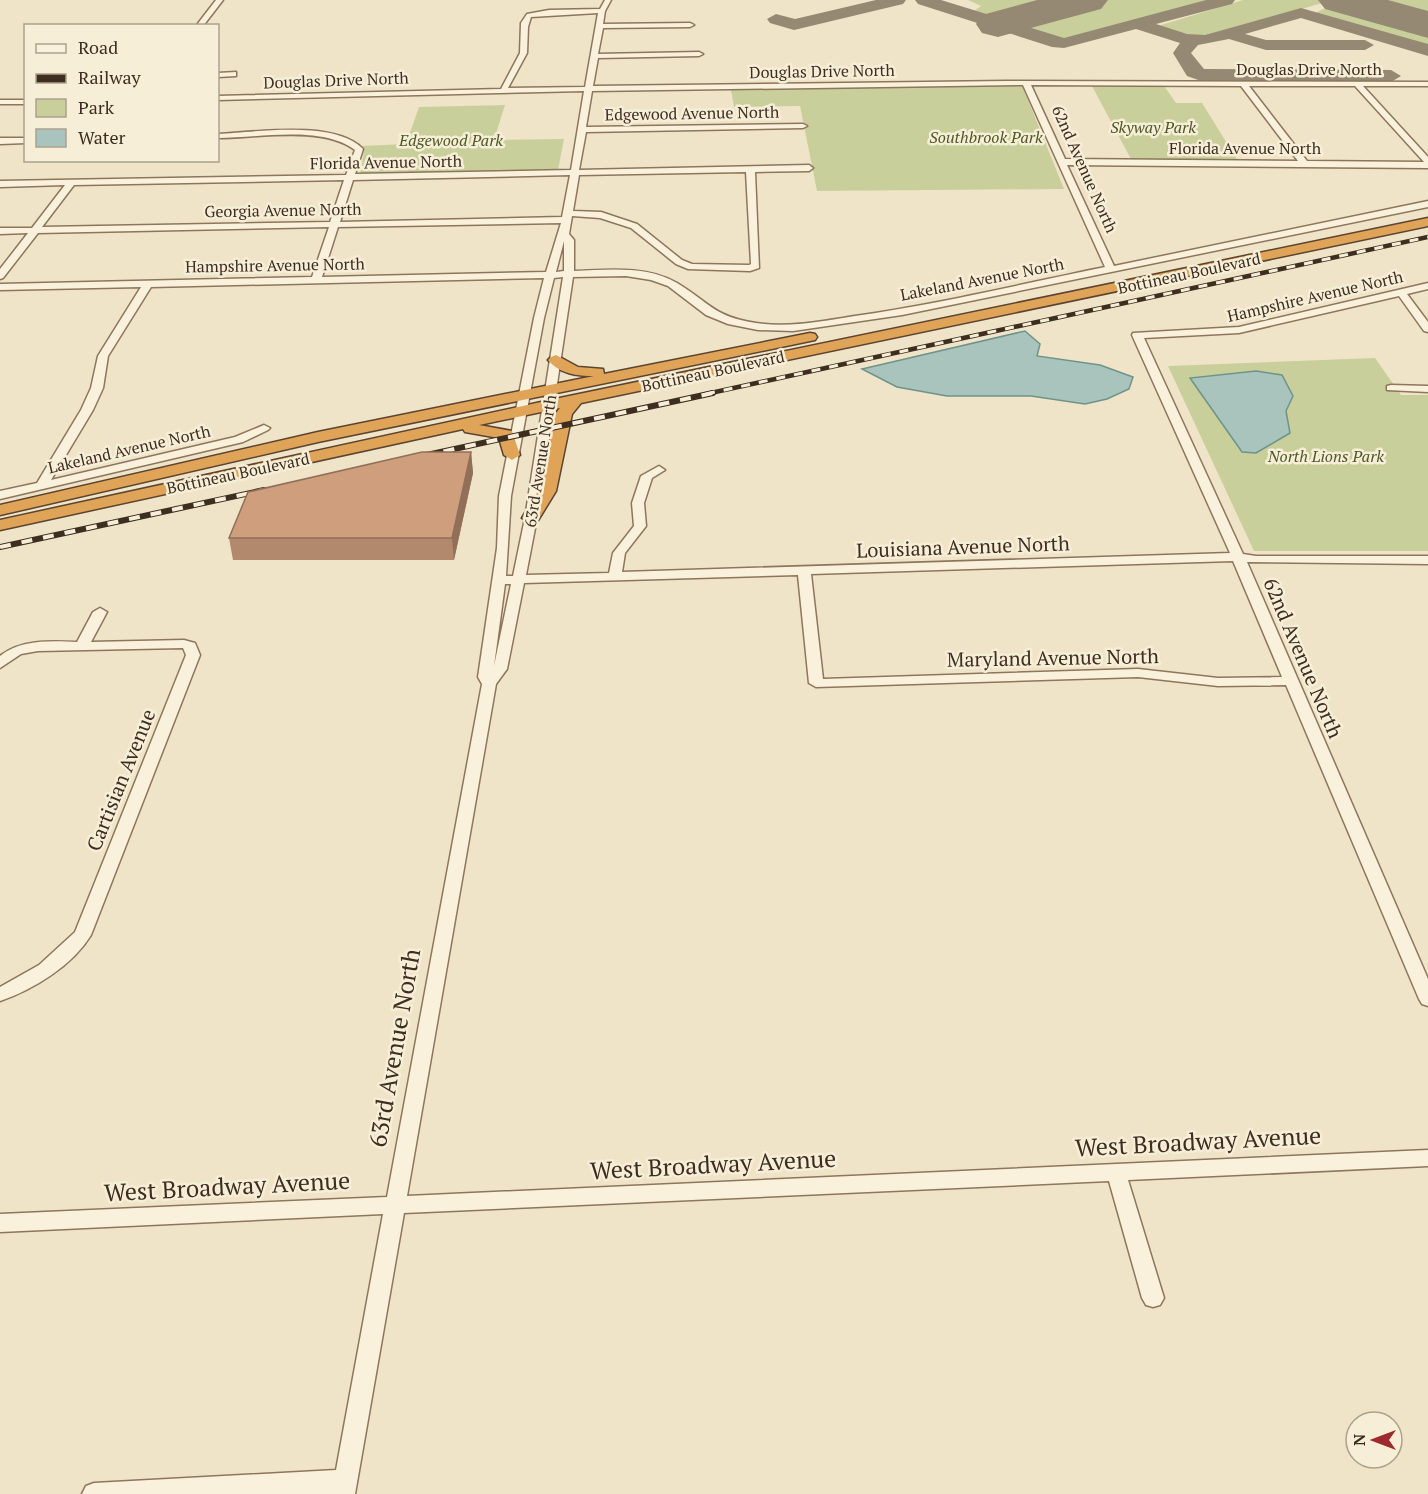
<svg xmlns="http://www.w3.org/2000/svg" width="1428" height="1494" font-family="'PT Serif',serif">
  <rect width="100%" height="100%" fill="#f0e4c8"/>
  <g fill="#c9cf9b">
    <path d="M968,0H1066C1037,8 1004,23 975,14L974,11L981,6Z"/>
    <path d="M1105,0H1207L1068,39L1049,38L1017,25Z"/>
    <path d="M1243,0H1322L1325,2L1207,38H1190L1158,26Z"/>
    <path d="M1352,0H1428V21Z"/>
    <path d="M1346,7L1428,29V47L1315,13L1326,8Z"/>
    <path d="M1022,85L1064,189L817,191L800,106L734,107L731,90Z"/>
    <path d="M1092,86H1164L1176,103H1202L1238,161H1132Z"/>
    <path d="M505,105L494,140L564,139L558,170L360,174L364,152L362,146L406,144L419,107Z"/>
    <path d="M1375,358L1401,395H1428V551H1254L1168,366Z"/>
  </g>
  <g fill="#a9c4bc" stroke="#6f938a" stroke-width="1.5">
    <path d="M1025,331L1040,344L1037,356L1100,365L1133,377L1129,389L1107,399L1085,404L1031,396H947L897,387L862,369Z"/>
    <path d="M1256,371L1282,375L1293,396L1286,411L1290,433L1256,453L1242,452L1190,378Z"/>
  </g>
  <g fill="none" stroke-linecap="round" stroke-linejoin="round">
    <g fill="#968974" fill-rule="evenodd">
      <path d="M876,0H906L903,4L794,30L770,23L767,19L776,14L795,19Z"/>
      <path d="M915,0H941L1064,38L1206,0H1235L1232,4L1156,24L1187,34L1205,35L1301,8L1428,44V56L1301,18L1245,34L1266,40H1365L1374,45L1365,50H1266L1229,39L1198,45L1191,53L1204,69L1391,70L1401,76L1391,82L1201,81L1187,76L1173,53L1180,43L1136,29L1064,48L1052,47L918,4Z"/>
    </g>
    <g fill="#968974" fill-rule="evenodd">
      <path d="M1037,0H1108L1101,9L998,37L982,33L976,24L982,15Z"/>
      <path d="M1318,0H1388L1428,11V38L1325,9Z"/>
    </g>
    <g stroke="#8d765c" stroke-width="3">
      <g id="minor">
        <path d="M216,0H223L203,26H196Z"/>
        <path d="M605,0H611L605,11L603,24L690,23L694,25L690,27L603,28L598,54L699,52L703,54L699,56L598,58L593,86L1007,81L1428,82V86H1363L1428,157V168L1067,165L1114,266L1428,201V207L902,315L793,331L758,330L728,324L706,315L668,286L651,280L626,276L573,277L537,518L526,575L609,573L613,553L634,526L632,503L641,476L659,466L665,470L652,478L644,503L646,526L625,553L622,572L1230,553L1132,335L1133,333L1239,327L1428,283V289L1407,294L1428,322V332L1424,331L1399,296L1239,333L1144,338L1243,554L1256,556H1428V564L1247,562L1428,979V1006L1422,1004L1419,999L1286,685L1218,686L1138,677L816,687L809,683L798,575L524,583L507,669L496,684L407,1196L1428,1150V1166L1128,1180L1164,1298L1160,1305L1153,1307L1146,1305L1142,1298L1109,1181L404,1213L355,1494H82L86,1486L94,1483L336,1470L383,1214L0,1232V1214L387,1197L482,684L478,677L497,548L499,496L534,318L544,278L151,287L108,356L103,388L93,410L51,480L235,437L264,425L270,428L268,430L243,442L0,499V491L37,483L81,410L91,388L98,356L141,287L0,290V284L312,277L329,227L38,233L3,278L0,279V269L28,233L0,234V228H32L65,185L0,187V181L346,175L355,150C322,125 257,138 218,138V134C256,132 335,120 363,149L355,174L571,170L584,91L218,100V96L501,89L520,53L521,23L527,14L549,10L600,9ZM598,13L585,87L508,88L527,53L528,27L531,17ZM1023,85L1105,267C1022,284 939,304 855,316C823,321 789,328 756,323C714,317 709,302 677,283C647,265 606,270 574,271V240L569,234L572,216L600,218L631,228L676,264L688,269L750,271L759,268L755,172L809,171L813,168L809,165L579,170L586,132L803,128L807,126L803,124L586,127L592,91ZM1031,85L1241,86L1298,161L1065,159ZM1249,86H1355L1424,162L1307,161ZM746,172L751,264L749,265L692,264L682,260L637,224L601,212L573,211L579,175ZM570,175L562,217L340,222L353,180ZM344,180L330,222L42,227L74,185ZM561,223L546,272L322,277L338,227ZM564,240V271L556,272L564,241ZM563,277L525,518L513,576H506L511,496L544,318L554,278ZM1233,561L1282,677L1218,678L1138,669L823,679L811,574ZM505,584H511L494,666Z"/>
        <path d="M236,72V76L218,77V73Z"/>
        <rect x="0" y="100" width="26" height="4"/>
        <path d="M0,138H26V143L0,144Z"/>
        <path d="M1391,385L1428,386V392L1387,390V386Z"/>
        <path d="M100,608L107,612L91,642L184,640L195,643L200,655L91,935C73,965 33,990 0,1001V987L39,965L75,932L186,655L183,648L38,651L21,654L0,668V656C21,639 52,641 77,642L93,612Z"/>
      </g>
    </g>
    <g stroke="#5b4430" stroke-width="3">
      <g id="highway">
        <path d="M1428,218V226L581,403L572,414L556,491L537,522L531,523L522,518L538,491L556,413L560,408L479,425L512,431L520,455L512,460L504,455L499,438L465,432L463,429L0,530V520L550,400Z"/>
        <path d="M810,333L815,334L817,337L815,340L318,442L0,515V505L318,432L594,376C577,376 560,374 548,360L551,357L556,355L578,367L603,369L604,374Z"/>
      </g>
    </g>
    <use href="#minor" fill="#faf1dc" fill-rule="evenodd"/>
    <use href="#highway" fill="#e0a458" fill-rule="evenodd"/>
    <g stroke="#3d2e20" stroke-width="4.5">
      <path id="rail-far1" d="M706,394L1428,237"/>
    </g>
    <g stroke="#3d2e20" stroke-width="6">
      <g id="rail">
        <path d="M422,456L713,393"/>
        <path d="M0,547L264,490"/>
      </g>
    </g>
    <use href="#rail-far1" stroke="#f7eed8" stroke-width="3" stroke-dasharray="9" stroke-linecap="butt"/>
    <use href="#rail" stroke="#f7eed8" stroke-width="4" stroke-dasharray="11" stroke-linecap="butt"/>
  </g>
  <path fill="#b2896c" d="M471,452L473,473L454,560H233L229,538Z"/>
  <path fill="#916f58" d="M471,452L473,473L454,560L452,538Z"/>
  <path fill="#cf9f7d" stroke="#916f58" stroke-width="1.5" d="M422,452H471L452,538H229L248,492Z"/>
  <g text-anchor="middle" stroke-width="5" stroke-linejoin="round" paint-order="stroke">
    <g font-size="16" fill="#3d2e20" stroke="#f7eed8">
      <text x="1309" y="75">Douglas Drive North</text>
      <text transform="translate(822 71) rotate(-1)" y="6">Douglas Drive North</text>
      <text transform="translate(336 80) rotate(-2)" y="6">Douglas Drive North</text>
      <text transform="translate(692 113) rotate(-1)" y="6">Edgewood Avenue North</text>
      <text x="1245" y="154">Florida Avenue North</text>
      <text transform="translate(386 162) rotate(-1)" y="6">Florida Avenue North</text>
      <text transform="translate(1085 169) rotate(66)" y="6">62nd Avenue North</text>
      <text transform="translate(283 210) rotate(-1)" y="6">Georgia Avenue North</text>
      <text transform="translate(275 265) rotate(-1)" y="6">Hampshire Avenue North</text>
      <text transform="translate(1189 273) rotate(-12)" y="6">Bottineau Boulevard</text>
      <text transform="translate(982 279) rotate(-11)" y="6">Lakeland Avenue North</text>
      <text transform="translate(1315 296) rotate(-13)" y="6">Hampshire Avenue North</text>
      <text transform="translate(713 371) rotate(-12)" y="6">Bottineau Boulevard</text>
      <text transform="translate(129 449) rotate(-13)" y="6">Lakeland Avenue North</text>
      <text transform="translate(540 461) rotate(-81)" y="6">63rd Avenue North</text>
      <text transform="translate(238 473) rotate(-12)" y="6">Bottineau Boulevard</text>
    </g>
    <g font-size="16" font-style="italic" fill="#4d5a26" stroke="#f7eed8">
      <text x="1153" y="133">Skyway Park</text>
      <text x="986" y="143">Southbrook Park</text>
      <text x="451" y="146">Edgewood Park</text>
      <text x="1326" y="462">North Lions Park</text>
    </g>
    <g font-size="20" fill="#3d2e20" stroke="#f7eed8">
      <text transform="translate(963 547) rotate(-2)" y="7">Louisiana Avenue North</text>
      <text transform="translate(1053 658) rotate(-1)" y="7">Maryland Avenue North</text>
      <text transform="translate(1303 658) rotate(67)" y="7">62nd Avenue North</text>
      <text transform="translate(121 780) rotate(-68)" y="7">Cartisian Avenue</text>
    </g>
    <g font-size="24" fill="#3d2e20" stroke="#f7eed8">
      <text transform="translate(395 1048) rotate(-80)" y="8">63rd Avenue North</text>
      <text transform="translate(1198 1142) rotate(-3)" y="8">West Broadway Avenue</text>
      <text transform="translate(713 1165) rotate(-3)" y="8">West Broadway Avenue</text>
      <text transform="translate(227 1187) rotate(-3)" y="8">West Broadway Avenue</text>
    </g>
  </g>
  <rect x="24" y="24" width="195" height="138" fill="#f7eed8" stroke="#ada18e" stroke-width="1.5"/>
  <rect x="36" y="44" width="30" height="9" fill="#faf1dc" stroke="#ada18e" stroke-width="1.5"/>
  <text x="78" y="54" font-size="18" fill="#3d2e20">Road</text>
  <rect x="36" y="74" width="30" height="9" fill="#3d2e20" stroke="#ada18e" stroke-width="1.5"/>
  <text x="78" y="84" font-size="18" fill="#3d2e20">Railway</text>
  <rect x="36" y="99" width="30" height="18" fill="#c9cf9b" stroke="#ada18e" stroke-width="1.5"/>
  <text x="78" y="114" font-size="18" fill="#3d2e20">Park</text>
  <rect x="36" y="129" width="30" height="18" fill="#a9c4bc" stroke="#ada18e" stroke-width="1.5"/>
  <text x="78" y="144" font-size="18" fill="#3d2e20">Water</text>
  <g transform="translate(1374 1440) rotate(270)"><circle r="28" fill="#f7eed8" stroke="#ada18e" stroke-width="1.5"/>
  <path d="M0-4.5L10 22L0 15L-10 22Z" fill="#9e2a2b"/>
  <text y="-9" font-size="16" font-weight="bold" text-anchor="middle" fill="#3d2e20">N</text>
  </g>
</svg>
